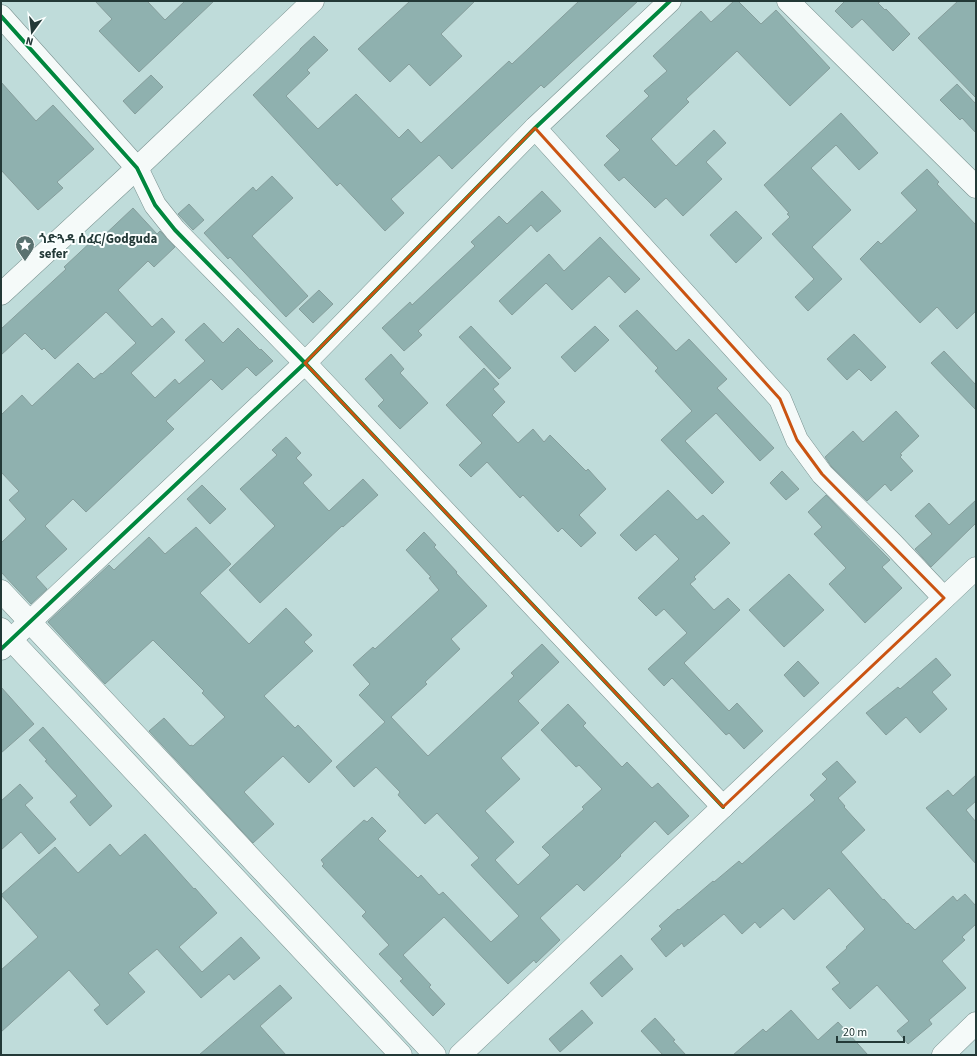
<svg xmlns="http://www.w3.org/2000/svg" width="977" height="1056" font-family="'Source Sans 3','Noto Sans Ethiopic',sans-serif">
  <rect width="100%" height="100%" fill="#bfdcda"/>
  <g fill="#8fb1af" stroke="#869e9c">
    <path d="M95,1H147L165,20L185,1H214L139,72L99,31L112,19Z"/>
    <path d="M410,1H475L441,34L462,56L430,86L409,64L390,82L358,49Z"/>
    <path d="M579,1H638L544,88L541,85L452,169L439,155L391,199L404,213L385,231L340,183L337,186L253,95L300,50V49L314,36L328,50L307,70L310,73L286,96L318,129L356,94L399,138L408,129L421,143L509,61L512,64Z"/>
    <path d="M734,1H738L761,24L776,10L830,68L790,106L737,51L686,99L689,102L651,139L676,166L714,130L726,143L706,162L722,179L683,216L666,198L655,208L624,177L619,181L604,165L620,150L606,136L649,96L644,91L667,71L653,56L701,11L711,22Z"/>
    <path d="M845,1H881L878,3L885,10L886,9L910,34L893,51L862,19L852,28L835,11Z"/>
    <path d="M958,1H976V98L918,38Z"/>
    <path d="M151,75L163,87L135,114L123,101Z"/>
    <path d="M1,82L36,121L53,105L94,149L57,182L63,188L38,210L1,170Z"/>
    <path d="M957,84L976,104V133L962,118L960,120L940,100Z"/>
    <path d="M841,113L878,153L859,170L836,145L811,168L851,210L812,247L842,279L808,311L795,297L814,279L772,234L790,217L787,214L789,213L764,185Z"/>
    <path d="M927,169L939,182L937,184L976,225V311L957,329L937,307L920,323L860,259L878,241L881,244L917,210L901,193Z"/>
    <path d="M272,176L293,198L252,236L308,296L286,317L230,257L228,259L204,233L253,187L256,191Z"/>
    <path d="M542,191L561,211L537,232L531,225L418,331L422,335L404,351L382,328L410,302L412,305L475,246L471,242L499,216L507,224Z"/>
    <path d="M189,204L204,220L193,230L178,214Z"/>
    <path d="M133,208L157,234L160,231L175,247L154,267L148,261L118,290L152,327L162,318L175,332L131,373L155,398L175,379L179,384L205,361L185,340L204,323L223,343L238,328L260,350L261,349L273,361L256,376L247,367L222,390L211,379L166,421L174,429L86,512L73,499L45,526L67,549L36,577L47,589L31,604L1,572V543L26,519L9,500L19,491L1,472V415L22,395L32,406L78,363L94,379L101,373L102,374L136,343L106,312L55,359L44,348L42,350L25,333L1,355V329L66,269L64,267L94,239L97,242Z"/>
    <path d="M736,211L762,238L736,263L710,235Z"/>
    <path d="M600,237L640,279L625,293L609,276L572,310L546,283L512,315L499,301L549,254L564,271Z"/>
    <path d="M319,290L333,304L313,323L299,309Z"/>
    <path d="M637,310L676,351L689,339L727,379L717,388L774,448L760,461L716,413L685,441L724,482L712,494L661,440L692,411L655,371L658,368L619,326Z"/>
    <path d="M471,326L511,368L499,379L459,337Z"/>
    <path d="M595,326L609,340L575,372L561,357Z"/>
    <path d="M854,334L886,367L871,381L859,369L847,380L827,359Z"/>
    <path d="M944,351L976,385V410L931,363Z"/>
    <path d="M391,354L404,369L400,373L428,403L400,429L378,406L384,400L365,379Z"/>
    <path d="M484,368L499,384L493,389L505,402L492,415L518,443L533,429L544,442L550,435L586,471L588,469L606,489L579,515L596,533L581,547L562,528L558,532L523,495L520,498L487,462L471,477L459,465L482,443L446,405Z"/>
    <path d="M896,411L919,436L900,454L902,455L900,457L913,471L891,491L885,484L867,501L831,466L825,457L853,431L863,442Z"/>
    <path d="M286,437L301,453L296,458L312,475L303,483L329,511L363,479L378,495L343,527L342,526L260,603L229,570L275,526L240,489L277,455L272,450Z"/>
    <path d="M782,471L799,489L786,500L770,483Z"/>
    <path d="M202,485L226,509L210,524L187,499Z"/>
    <path d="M668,490L697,520L703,515L730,543L694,577L696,579L690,584L714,610L728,598L740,610L684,663L729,711L737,703L763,731L744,749L729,733L726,735L672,678L664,686L648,669L687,633L664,609L656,616L638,598L679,559L655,534L636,551L620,535Z"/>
    <path d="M826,495L890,560L882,567L902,588L865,623L829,584L846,568L814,534L822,527L808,512Z"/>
    <path d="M976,500V523L931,567L915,549L932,534L915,516L929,503L949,525Z"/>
    <path d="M196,527L231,564L200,593L249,644L286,608L312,635L304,642L313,651L264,696L295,728L298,725L332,761L309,783L283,756L244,792L274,824L253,843L149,731L164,718L190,746L191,745L193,746L225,717L202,693L204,691L153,640L105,684L48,622L109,565L114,570L149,537L165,554Z"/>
    <path d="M424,532L436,545L434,547L457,572L456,573L487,606L451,639L460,649L425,682L427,684L391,717L428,756L514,676L511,673L542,644L559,662L518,701L539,723L501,758L520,779L485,811L514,842L495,860L518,885L550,855L542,847L584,809L582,807L602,789L579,765L576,767L541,730L568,704L586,723L583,726L622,767L627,762L652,788L658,783L689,816L668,835L655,821L620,855L621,856L584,891L577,884L540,918L560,940L536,963L534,960L508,984L444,917L403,955L431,985L429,987L445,1004L433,1016L400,981L403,979L379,954L389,945L362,916L366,912L322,866L324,864L321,860L364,820L367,822L372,817L386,831L378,839L418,878L421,875L439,895L443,892L491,942L519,916L471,865L479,858L437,813L425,824L398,795L400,792L376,767L354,787L336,767L385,722L359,695L370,684L353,665L373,647L375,649L439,590L429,578L431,577L406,550Z"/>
    <path d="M789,574L824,610L784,647L749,610Z"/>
    <path d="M936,658L951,675L932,692L947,709L920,733L906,717L886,735L866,713L898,687L900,689Z"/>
    <path d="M798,661L819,683L804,697L784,675Z"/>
    <path d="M1,687L34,724L1,753Z"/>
    <path d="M43,727L112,806L90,826L70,802L77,796L45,761L47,760L29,740Z"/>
    <path d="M837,761L856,782L838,798L845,806L844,807L865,830L841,852L883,900L884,899L907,924L908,923L915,930L953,896L957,901L965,894L976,906V924L962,937L965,940L942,961L966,988L929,1020L932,1024L908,1044L897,1031L909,1021L877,985L850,1009L832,989L840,983L826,967L847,948L846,947L865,929L829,888L794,920L783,908L760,928L755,922L742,934L724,914L684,947L682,943L666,957L651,939L662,929L659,926L678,909L679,910L713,881L714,882L739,861L742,864L815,800L810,795L827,779L822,774Z"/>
    <path d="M976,775V801L966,810L976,822V864L926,808L948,790L953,796Z"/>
    <path d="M20,784L33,798L25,805L56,839L39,854L21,832L1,850V801Z"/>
    <path d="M145,834L194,889L195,888L217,913L179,947L202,972L241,937L260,958L234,980L229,974L201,998L157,949L128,973L145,992L107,1025L94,1010L100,1005L69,970L1,1032V970L38,937L1,895L55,847L78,873L110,844L120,856Z"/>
    <path d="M621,955L633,969L602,997L590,983Z"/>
    <path d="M280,985L292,998L260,1026L286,1055H199Z"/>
    <path d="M582,1010L593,1023L560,1052L549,1039Z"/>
    <path d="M791,1010L818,1040L838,1022L868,1055H733L763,1029L766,1032Z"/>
    <path d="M655,1018L675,1040L673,1041L686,1055H663L641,1031Z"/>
  </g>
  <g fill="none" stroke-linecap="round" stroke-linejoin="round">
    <g stroke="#7a9290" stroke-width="23">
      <g id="minor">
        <path d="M788,1L976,187"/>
        <path d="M1,16L137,168L155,205L175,230L305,363L723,807"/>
        <path d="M535,128L780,399L797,440L822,474L891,542L944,598"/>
        <path d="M1,294L137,168L313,1"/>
        <path d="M1,591L435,1055"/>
        <path d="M1,629L401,1055"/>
        <path d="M1,649L305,363L535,128L670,1"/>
        <path d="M460,1055L976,568"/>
        <path d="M943,1055L976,1023"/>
      </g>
    </g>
    <use href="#minor" stroke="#f5faf9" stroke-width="22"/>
    <g stroke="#fafffe" stroke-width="6">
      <g id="cycleway">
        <path d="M1,16L137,168L155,205L175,230L305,363L723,807"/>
        <path d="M1,649L305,363L535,128L670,1"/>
      </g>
    </g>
    <use href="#cycleway" stroke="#00873e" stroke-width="4"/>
  </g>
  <path fill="none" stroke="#ca5412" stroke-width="3" stroke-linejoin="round" d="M535,128L780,399L797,440L822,474L944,598L723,807L305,363Z"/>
  <defs>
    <g id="sight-pin" transform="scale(1)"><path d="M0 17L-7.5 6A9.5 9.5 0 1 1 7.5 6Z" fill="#5a7270" stroke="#fafffe"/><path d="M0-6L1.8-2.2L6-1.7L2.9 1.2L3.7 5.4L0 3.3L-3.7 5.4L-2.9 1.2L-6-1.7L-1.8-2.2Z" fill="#fff"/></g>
  </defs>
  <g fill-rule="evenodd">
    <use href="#sight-pin" x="25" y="245"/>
  </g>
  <g text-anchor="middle" stroke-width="4" stroke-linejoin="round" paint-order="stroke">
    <g font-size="13" font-weight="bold" fill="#233937" stroke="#fafffe" text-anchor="start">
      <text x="39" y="243">ጎድጓዳ ሰፈር/Godguda<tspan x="39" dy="15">sefer</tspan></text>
    </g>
  </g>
  <rect width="977" height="1056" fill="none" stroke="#233937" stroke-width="4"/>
  <g transform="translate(32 32) rotate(195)" stroke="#fafffe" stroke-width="3" paint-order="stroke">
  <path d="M0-3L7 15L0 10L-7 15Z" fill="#233937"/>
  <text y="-6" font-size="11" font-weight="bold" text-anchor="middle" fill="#233937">N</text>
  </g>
  <path d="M837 1036v6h67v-6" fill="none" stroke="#233937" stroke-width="2"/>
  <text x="843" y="1036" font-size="12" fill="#233937" stroke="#fafffe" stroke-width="3" paint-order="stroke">20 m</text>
</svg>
